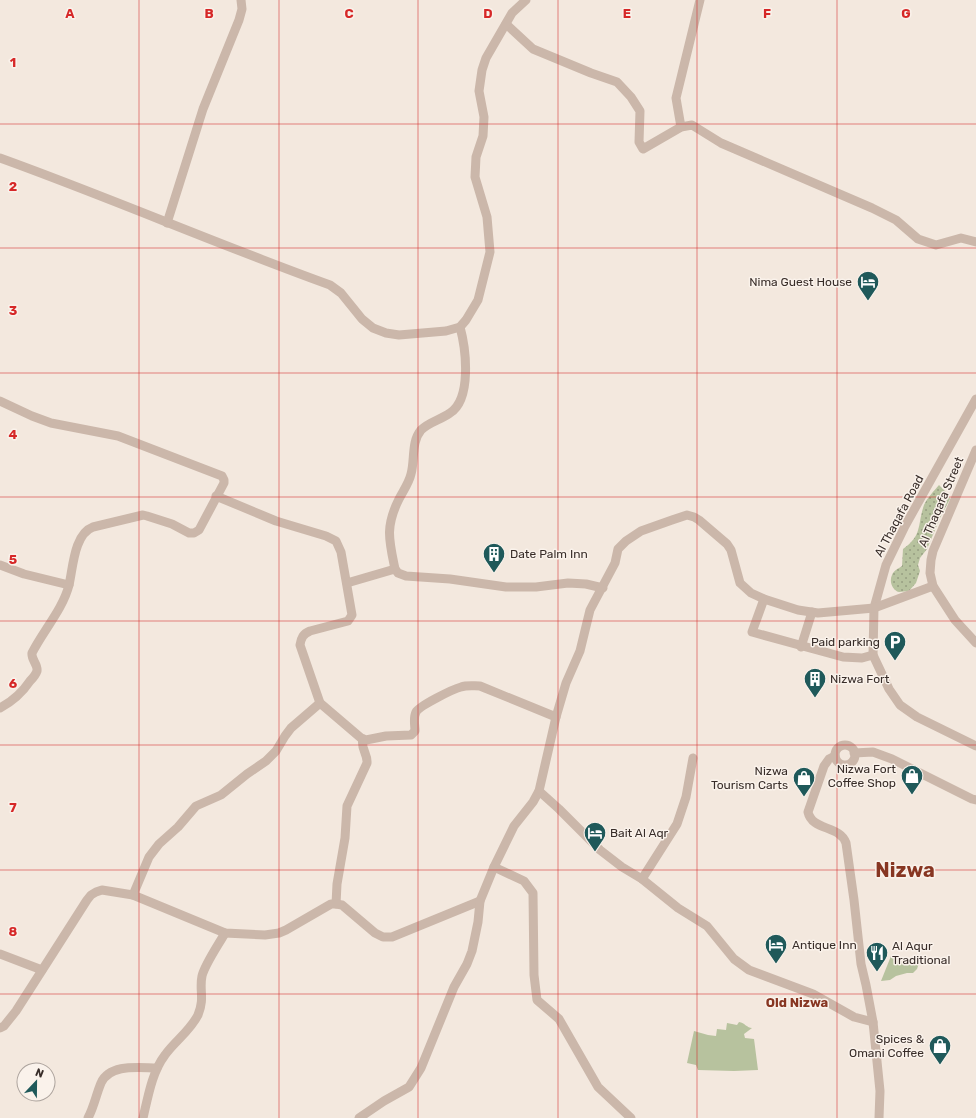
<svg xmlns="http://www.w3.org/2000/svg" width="976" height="1118" font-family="Rubik,sans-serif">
  <defs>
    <pattern id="grass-dots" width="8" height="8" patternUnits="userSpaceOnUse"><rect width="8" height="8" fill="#b7c29e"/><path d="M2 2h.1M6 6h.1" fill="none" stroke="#969e81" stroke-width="1.8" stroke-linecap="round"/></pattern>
  </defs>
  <rect width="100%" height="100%" fill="#f3e8de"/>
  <path fill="url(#grass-dots)" d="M939,485L948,494L950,499L940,518L927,549L920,558L918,565L920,571L916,583L909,591C906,591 902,592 899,592C892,590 889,581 892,575C894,570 898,569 902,566L903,549C923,535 917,525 924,505C927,498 934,491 939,485Z"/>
  <g fill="#b7c29e">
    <path d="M891,956L901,961L919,963L917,969L913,973H907L896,976L890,980L881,981Z"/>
    <path d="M739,1022C745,1023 747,1028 752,1028L744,1034L745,1038L754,1039L758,1070L734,1071L698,1070L696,1065L687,1063L694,1031L708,1035L716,1036L717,1029L726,1030L727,1023L737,1025Z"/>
  </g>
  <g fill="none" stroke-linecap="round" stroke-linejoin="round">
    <g stroke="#cbb7aa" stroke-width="9">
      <path d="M506,24L533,49L591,73L617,82L631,97L640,111L639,142L643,149L681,127L692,125L721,143L872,208L896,220L918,239L936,245L961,238L976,242"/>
      <path d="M681,127L676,98L700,0"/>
      <path d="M0,158C111,198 219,245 330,285L341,293L362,319L373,328L386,333L399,335L446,331L460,327L466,320L478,300L490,252L487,217L475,177L476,157L483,136L484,117L479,91L482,70L486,58L512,13L526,0"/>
      <path d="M167,223L203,109L239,20L242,9L241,0"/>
      <path d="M460,327C466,349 472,399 450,413C440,420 429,422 421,430C411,442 415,460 411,474C409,483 403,491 399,499C385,527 389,540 395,569L398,573L406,576L450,579L506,587H536L568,583L586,584L603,588"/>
      <path d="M976,399L905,526L886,565L874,608L873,655L889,689L900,705L917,717L976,746"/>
      <path d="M0,401L32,416L51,423L118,436L222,476L224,480V483L199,530L194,533H189L172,524L147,516L143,515L93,527C74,534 73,568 69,585C63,609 43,631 32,653C31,660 38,664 37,671C36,674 33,678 30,681C22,693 13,701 0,708"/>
      <path d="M976,450L933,551L931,560L930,573L933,586L955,620L976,643"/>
      <path d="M216,496L276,521L326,536L336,541L341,552L352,615L348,621L310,631C303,634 301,638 300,645L320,703L361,738L366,740L386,736L411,735L415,731C415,725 413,718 416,712C419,706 453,689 461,687C467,685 473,686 480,686L556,717"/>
      <path d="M0,565L24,574L69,585"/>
      <path d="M347,583L395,569"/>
      <path d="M764,599L752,632L843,657L862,658L873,655"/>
      <path d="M801,647L812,612"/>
      <circle cx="845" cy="755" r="10"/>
      <path d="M854,753L873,752L892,759L972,799L976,800"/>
      <path d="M835,756L829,759L824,766L808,812C812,831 840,825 846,843L854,900L861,964L866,985L873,1022L880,1091L879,1118"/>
      <path d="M539,791L559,809L600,850L622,867L642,879L678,908L707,926L734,959L749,970L813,994L854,1017L873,1022"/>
      <path d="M494,867L524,881L533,893L534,975L537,1000L559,1019L598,1087L631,1118"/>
      <path d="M642,879L677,824L686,797L693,758"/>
      <path d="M133,895L149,857L159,844L178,827L196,806L221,795L247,774L266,761L276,751L285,736L291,728L320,703"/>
      <path d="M336,904L337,884L345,838L347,806L367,763C368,754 360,748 363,739"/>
      <path d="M0,954L42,970"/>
      <path d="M0,1028L4,1026L16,1011L87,900L91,895L96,892L102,890L133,895L225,933L265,935L279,933L286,930L331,904H336L342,905L375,933L383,937H392L480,901"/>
      <path d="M88,1118C94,1107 96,1095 101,1083C110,1063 140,1068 157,1068"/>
      <path d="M143,1118C148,1097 152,1072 165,1055C175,1041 190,1031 198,1015C205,998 199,990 202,976C205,964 219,944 225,933"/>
      <path d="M359,1118L384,1101L409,1087L421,1068L454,987L467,964L472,951L478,922L480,901L494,867L514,826L533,802L539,791L556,717L566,683L580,651L590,610L615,563L618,549L626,541L641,531L672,520L687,515L694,517L699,520L727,544L731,550L740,583L751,593L764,599L798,610L818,613L874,608L933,586"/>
    </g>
  </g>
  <path fill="none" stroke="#d62828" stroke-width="1" stroke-opacity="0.55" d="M139,0V1118M279,0V1118M418,0V1118M558,0V1118M697,0V1118M837,0V1118M0,124H976M0,248H976M0,373H976M0,497H976M0,621H976M0,745H976M0,870H976M0,994H976"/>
  <defs>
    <g id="hotel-pin" transform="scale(1.15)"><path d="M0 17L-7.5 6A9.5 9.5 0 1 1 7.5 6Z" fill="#1f595a" stroke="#faf2eb"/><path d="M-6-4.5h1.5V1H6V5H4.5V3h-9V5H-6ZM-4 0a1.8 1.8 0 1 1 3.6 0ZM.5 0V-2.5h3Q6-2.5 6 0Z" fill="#fff"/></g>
    <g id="building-pin" transform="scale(1.15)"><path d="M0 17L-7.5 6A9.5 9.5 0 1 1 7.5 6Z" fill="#1f595a" stroke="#faf2eb"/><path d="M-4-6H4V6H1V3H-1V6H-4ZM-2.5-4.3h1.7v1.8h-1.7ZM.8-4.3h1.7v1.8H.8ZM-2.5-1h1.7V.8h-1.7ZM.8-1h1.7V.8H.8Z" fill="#fff"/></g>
    <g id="parking-pin" transform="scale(1.15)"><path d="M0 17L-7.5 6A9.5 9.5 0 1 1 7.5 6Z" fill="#1f595a" stroke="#faf2eb"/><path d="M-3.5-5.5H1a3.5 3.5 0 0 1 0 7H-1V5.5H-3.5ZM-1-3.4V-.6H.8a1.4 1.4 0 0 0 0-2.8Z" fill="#fff"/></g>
    <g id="shop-pin" transform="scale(1.15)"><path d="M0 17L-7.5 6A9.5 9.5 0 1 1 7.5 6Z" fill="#1f595a" stroke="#faf2eb"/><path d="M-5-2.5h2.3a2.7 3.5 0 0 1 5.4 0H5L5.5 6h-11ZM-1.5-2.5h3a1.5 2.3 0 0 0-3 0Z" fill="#fff"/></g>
    <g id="restaurant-pin" transform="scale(1.15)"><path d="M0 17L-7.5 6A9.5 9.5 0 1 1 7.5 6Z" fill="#1f595a" stroke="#faf2eb"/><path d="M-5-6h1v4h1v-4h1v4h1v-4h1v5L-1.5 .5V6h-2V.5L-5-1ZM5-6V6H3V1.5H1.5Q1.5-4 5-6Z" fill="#fff"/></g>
  </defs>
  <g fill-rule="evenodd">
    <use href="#hotel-pin" x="868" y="282"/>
    <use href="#building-pin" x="494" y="554"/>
    <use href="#parking-pin" x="895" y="642"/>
    <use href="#building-pin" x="815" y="679"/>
    <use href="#shop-pin" x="912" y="776"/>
    <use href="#shop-pin" x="804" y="778"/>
    <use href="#hotel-pin" x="595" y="833"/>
    <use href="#hotel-pin" x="776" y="945"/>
    <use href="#restaurant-pin" x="877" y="953"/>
    <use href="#shop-pin" x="940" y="1046"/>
  </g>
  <g text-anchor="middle" stroke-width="3" stroke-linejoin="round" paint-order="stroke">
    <g font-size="12" fill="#382d29" stroke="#faf2eb" text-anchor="end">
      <text x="852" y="286">Nima Guest House</text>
      <text x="510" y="558" text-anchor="start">Date Palm Inn</text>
      <text x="880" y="646">Paid parking</text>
      <text x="830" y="683" text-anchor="start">Nizwa Fort</text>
      <text x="896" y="773">Nizwa Fort<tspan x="896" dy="14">Coffee Shop</tspan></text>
      <text x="788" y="775">Nizwa<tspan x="788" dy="14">Tourism Carts</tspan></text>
      <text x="610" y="837" text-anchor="start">Bait Al Aqr</text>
      <text x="792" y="949" text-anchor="start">Antique Inn</text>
      <text x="892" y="950" text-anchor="start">Al Aqur<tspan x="892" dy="14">Traditional</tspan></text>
      <text x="924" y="1043">Spices &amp;<tspan x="924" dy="14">Omani Coffee</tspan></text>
    </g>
    <g font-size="12" fill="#382d29" stroke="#faf2eb">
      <text transform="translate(941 502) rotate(-67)" y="4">Al Thaqafa Street</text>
      <text transform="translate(899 516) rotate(-62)" y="4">Al Thaqafa Road</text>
    </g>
    <g font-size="13" font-weight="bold" fill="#873622" stroke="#faf2eb">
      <text x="797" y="1007">Old Nizwa</text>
    </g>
    <g font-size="20" font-weight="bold" fill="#873622" stroke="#faf2eb">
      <text x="905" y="877">Nizwa</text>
    </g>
  </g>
  <g font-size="13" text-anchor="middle" font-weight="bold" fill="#d62828" stroke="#faf2eb" stroke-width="3" stroke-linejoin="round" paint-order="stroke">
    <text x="70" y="18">A</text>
    <text x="209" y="18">B</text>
    <text x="349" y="18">C</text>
    <text x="488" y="18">D</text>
    <text x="627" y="18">E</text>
    <text x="767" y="18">F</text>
    <text x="906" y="18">G</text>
    <text x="13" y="67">1</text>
    <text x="13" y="191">2</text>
    <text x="13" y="315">3</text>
    <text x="13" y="439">4</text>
    <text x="13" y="564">5</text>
    <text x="13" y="688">6</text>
    <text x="13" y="812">7</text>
    <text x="13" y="936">8</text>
  </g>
  <g transform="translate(36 1082) rotate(22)"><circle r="19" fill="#faf2eb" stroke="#aca39d"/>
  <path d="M0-3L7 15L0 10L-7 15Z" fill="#1f595a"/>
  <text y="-6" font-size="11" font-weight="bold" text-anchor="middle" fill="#382d29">N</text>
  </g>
</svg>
